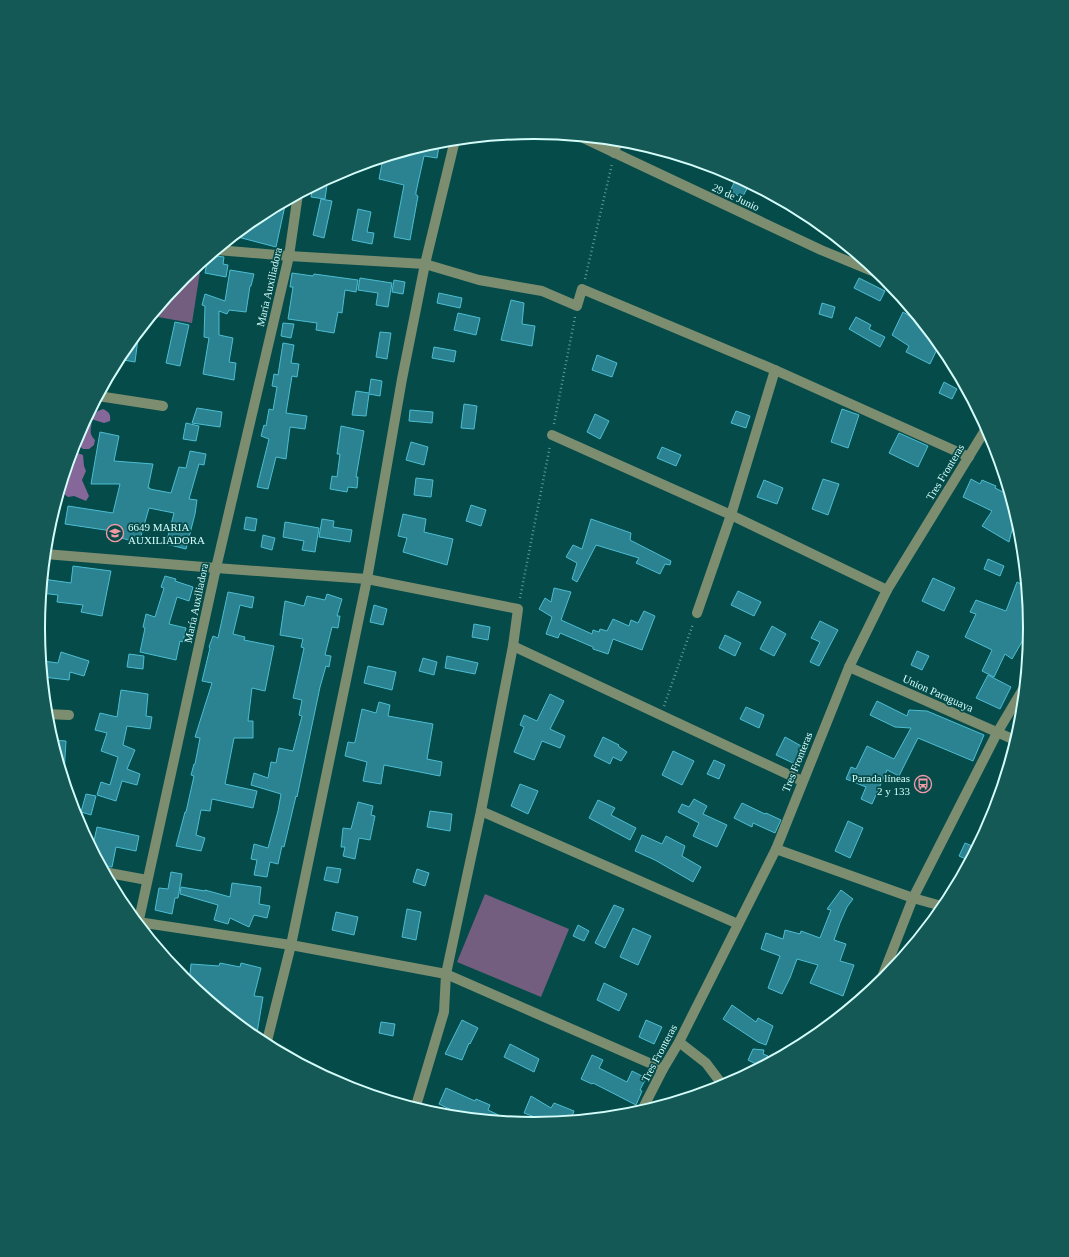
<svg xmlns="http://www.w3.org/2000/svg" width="1069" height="1257" font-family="Georgia,serif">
  <rect width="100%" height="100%" fill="#044b49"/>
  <g fill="#735e80">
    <path d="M199,264L201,265L192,323L152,316L184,277Z"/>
    <path d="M485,894L569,929L541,997L457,962Z"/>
  </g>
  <g fill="#866799">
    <path d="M103,409C109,412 111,414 110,421L104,423L91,419C93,428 87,432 95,440L94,445L89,449H83L75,442L76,438L88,415L91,419L98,411Z"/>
    <path d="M72,451L83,455L84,466L86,471L82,480L89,496L86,501L74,496L68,497L64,494L62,484Z"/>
  </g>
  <g fill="#2b8392" stroke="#4cbdd2">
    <path d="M430,144L439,146L437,158L424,156L416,192V195L418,196L410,240L394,237L404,185L379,179L383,158Z"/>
    <path d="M737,177L750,183L742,198L730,191Z"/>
    <path d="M328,178L325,199L311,197L313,186Z"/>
    <path d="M321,199L332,201L324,238L313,235Z"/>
    <path d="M286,201L276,247L234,236L259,216Z"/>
    <path d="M358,209L371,212L367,232L374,233L372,244L352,240Z"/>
    <path d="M212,254L216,256L224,257L223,264L228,265L226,277L205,273L208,257Z"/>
    <path d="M230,270L254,274L251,286H250L246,312L229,310L227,314L219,311V335L233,338L229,362L236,363L234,380L203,374L209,338L204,337L205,306L202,305L205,294L225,301Z"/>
    <path d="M292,273L313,276L314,274L358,280L356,292L345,290L342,313L338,312L334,333L316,330L317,323L288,319L293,287H290Z"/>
    <path d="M360,278L392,283L388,307L376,305L378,293L358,290Z"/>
    <path d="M859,278L885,291L880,301L854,288Z"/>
    <path d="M394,280L405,282L403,294L392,292Z"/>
    <path d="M439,293L462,298L460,308L437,303Z"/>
    <path d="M511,300L524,303L522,324L535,326L532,346L501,340Z"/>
    <path d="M822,303L835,307L832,318L819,314Z"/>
    <path d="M903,312L916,320L918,317L940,343L930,364L906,352L909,346L892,335Z"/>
    <path d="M458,313L480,318L476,335L454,330Z"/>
    <path d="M856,317L871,325L869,329L885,337L880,347L849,329Z"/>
    <path d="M175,322L189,325L180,366L166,363Z"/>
    <path d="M283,323L294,324L291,338L281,336Z"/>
    <path d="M139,331L135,362L118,359L122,352Z"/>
    <path d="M380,332L391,333L387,359L376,357Z"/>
    <path d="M283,343L294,345L291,363L299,364L297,377L292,376L286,413L307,416L305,429L290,427L286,459L276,457L268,489L257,487L269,439L261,436L264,425L266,426L269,409L273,410L277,387L272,386L274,374L278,375Z"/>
    <path d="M434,347L456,351L454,362L432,358Z"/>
    <path d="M597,355L617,363L612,377L592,370Z"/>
    <path d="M371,379L382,381L380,396L369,394L366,416L352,415L356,391L369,393Z"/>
    <path d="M944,382L957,389L952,399L939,393Z"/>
    <path d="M464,404L477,406L474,429L461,428Z"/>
    <path d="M197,408L222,412L220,427L192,423Z"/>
    <path d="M842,409L859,415L848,448L831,442Z"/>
    <path d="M410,410L433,412L432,423L409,421Z"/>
    <path d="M736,411L750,416L746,428L731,423Z"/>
    <path d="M595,414L609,421L600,439L587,432Z"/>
    <path d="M186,423L199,426L196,441L183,439Z"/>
    <path d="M341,426L364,431L356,477H358L357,488L348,487L347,492L330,489L332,476L337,477L340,454H337Z"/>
    <path d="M100,432L119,436L114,461L153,464L148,488H150V489L171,493L179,467L186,468L190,451L206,454L204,465L199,464L189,499L197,500L195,514L186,549L166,544L174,513L149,508L139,543L111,535L112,531L65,524L68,506L113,513L120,484H91Z"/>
    <path d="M899,433L928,446L918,467L889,453Z"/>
    <path d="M411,442L428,447L424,465L406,460Z"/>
    <path d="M662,447L681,455L676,466L657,458Z"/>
    <path d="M416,478L433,480L431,497L414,495Z"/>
    <path d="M823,479L839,484L828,515L812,509Z"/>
    <path d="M971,479L980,484L982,480L996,486L995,488L1011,496L1019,525L1014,522L1009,542L982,526L992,511L963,497Z"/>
    <path d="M764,480L783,488L777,504L757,497Z"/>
    <path d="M471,505L486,510L481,526L466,521Z"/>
    <path d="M403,514L426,519L424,532L453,539L447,565L403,552L407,538L398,536Z"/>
    <path d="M246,517L257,519L255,531L244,529Z"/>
    <path d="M322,519L334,521L333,527L352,530L350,542L319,537Z"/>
    <path d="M591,519L631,533L630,540L671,561L670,565L665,564L660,574L636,563L639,558L596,545L577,582L572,579L577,563L566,557L573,545L582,549Z"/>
    <path d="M285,522L319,528L315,552L302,550L304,541L283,537Z"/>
    <path d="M263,535L275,538L272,550L261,547Z"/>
    <path d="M988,559L1004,566L1000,576L984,569Z"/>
    <path d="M73,566L111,571L102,616L81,612L83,605L57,602L58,595L41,593L43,579L71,583Z"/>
    <path d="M165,576L176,579L175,581L193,587L189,601L177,597L169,624L186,628L183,642L180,641L176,660L140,652L145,628L143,627L146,614L155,617L164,588L161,587Z"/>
    <path d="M933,578L955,588L944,611L922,601Z"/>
    <path d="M1017,582L1027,587L1031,633L1026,642L1023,640L1012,659L1005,654L994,677L982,671L992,650L965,637L976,614L970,612L976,600L1006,611Z"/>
    <path d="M554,588L571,592L561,620L592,634L593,630L599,632L600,629L607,631L613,619L629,626L631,620L638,623L644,611L655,616L642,650L613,639L608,654L593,649V647L560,633L558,638L546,634L552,617L539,609L545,598L551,602Z"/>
    <path d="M738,591L761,602L754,616L731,605Z"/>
    <path d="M228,592L254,597L252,608L240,605L233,634L245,637L244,640L274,646L265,691L252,688L248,721H253V738H234L225,784L257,791L253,808L212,799L210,811L201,810L196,835L205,838L201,851L176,846L185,812H186L194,776L191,775L194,764H195L200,738L195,737L212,683L202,681L210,648L209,647L213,636L218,638Z"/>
    <path d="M327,594L342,599L337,616H340L338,628L332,627L325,655L331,656L329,667L326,666L320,687L297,797L296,796L284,847L282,846L278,864L270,862L267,877L254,875L257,860L251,859L254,844L268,848L278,811L281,794L251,785L254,773L268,778L271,762L276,763L279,748L293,751L302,716L299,715L302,700L293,698L304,648L301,647L303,639L280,635L285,601L304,606L307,596L325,600Z"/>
    <path d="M374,605L387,609L383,625L370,622Z"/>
    <path d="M820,621L838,630L819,666L810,662L820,642L811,638Z"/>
    <path d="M474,624L490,627L488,640L472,637Z"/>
    <path d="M772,626L786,634L774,656L760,649Z"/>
    <path d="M725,635L741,643L735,656L719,648Z"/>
    <path d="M917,651L929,656L922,670L911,665Z"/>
    <path d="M61,652L89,661L84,676L70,672L69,680L43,677V661L58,663Z"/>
    <path d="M129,654L144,656L143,669L127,667Z"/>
    <path d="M447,656L478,663L475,674L445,668Z"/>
    <path d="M423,658L437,662L434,675L419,671Z"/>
    <path d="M368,666L396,672L392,690L364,683Z"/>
    <path d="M988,675L1011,687L1000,709L976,698Z"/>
    <path d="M121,690L148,694L146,716L152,717L150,729L127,726L123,745L135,750L127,769L140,774L137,785L122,781L116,801L97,795L101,782L110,785L118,757L101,751L107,733L95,730L100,713L117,717Z"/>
    <path d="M550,694L564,701L550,729L565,736L560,748L542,741L534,760L514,752L524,727L520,725L524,715L537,721Z"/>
    <path d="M877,701L907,716L909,710L927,711L984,735L973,761L918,738L899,776L887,770L872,804L861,799L866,787L846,779L851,767L856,769L867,746L894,759L911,728L895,727L870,715Z"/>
    <path d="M379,702L390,705L388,716L433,724L427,759L442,762L440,776L384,765L381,784L363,781L367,762L345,756L348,742L354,743L355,742L362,709L376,713Z"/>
    <path d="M746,707L764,715L759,728L740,719Z"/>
    <path d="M603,737L619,745L618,746L627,752L621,761L613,757L610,764L594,756Z"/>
    <path d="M785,737L803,747L795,764L776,755Z"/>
    <path d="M52,740L66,741L64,774H62Z"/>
    <path d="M673,751L694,761L682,785L662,775Z"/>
    <path d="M714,760L725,765L719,779L707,774Z"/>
    <path d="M520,784L538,791L528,814L511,806Z"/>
    <path d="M86,794L96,796L91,815L81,812Z"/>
    <path d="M694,799L707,806L703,814L727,825L717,847L693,836L699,823L678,812L682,804L689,807Z"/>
    <path d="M598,800L615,808L611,815L636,828L630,840L589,818Z"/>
    <path d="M358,802L373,806L371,815L375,816L370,840L359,838L355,859L343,856L345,847H341L343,828L351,829Z"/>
    <path d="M742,803L765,814L766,813L781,820L775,833L753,823L752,827L734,818Z"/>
    <path d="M430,811L452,814L450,831L427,827Z"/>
    <path d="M848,821L863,828L850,858L835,851Z"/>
    <path d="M97,827L139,836L136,851L116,847L112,867L101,866L92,850Z"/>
    <path d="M642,835L662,844L666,836L685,846L682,856L701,867L693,882L655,860L635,851Z"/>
    <path d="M965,843L977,848L970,861L959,856Z"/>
    <path d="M327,867L341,869L338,883L324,880Z"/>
    <path d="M417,869L429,873L425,886L413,882Z"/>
    <path d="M171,872L182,874L178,898H175L172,914L155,910L159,888L168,889Z"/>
    <path d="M232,883L261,887L259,904L270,906L267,918L254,915L249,927L230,918L228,924L214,920L218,905L180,894L181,887L205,891V890L230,897Z"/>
    <path d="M841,890L853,899L847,907L840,923L834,940L846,944L840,961L854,965L843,996L810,983L818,965L797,959L790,978L782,994L768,988L780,956L761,949L766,933L783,939L785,930L800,934L801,931L820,938L831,910L827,909Z"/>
    <path d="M614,905L624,909L605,948L595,943Z"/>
    <path d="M407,909L421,912L416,940L402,937Z"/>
    <path d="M336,912L358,917L354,935L332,930Z"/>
    <path d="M578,925L589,931L584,941L573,936Z"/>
    <path d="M633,928L651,936L638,965L620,957Z"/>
    <path d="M220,963L240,967L241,963L261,968L254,996L263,997L256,1039L189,984L191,964L219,966Z"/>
    <path d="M604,983L627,994L619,1011L597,1000Z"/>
    <path d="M732,1005L756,1022L758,1018L773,1026L766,1045L758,1042L723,1019Z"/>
    <path d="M462,1020L478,1028L470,1044L469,1043L462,1060L445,1054Z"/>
    <path d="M646,1020L662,1027L654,1044L639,1037Z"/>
    <path d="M381,1022L395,1024L393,1036L379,1033Z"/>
    <path d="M510,1044L539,1059L534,1072L504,1057Z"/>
    <path d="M753,1049L764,1050L763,1054L768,1056L762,1067L748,1060Z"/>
    <path d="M592,1055L603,1060L599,1068L627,1082L632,1071L646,1078L640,1090L642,1091L636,1105L593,1083L592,1084L581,1079Z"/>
    <path d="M446,1088L475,1101L476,1099L490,1105L488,1110L511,1121V1123L471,1119L439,1104Z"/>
    <path d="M531,1096L551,1108L554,1103L574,1111L570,1122L551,1123L524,1113Z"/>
  </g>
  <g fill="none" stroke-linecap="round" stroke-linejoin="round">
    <g stroke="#609997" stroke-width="2.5" stroke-dasharray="1 3" stroke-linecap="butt">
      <path d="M585,279L612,164"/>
      <path d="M554,424L575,317"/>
      <path d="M520,598L550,446"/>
      <path d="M664,706L693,624"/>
    </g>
    <g stroke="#7c8d70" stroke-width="10">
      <path d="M579,136L821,250L884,276"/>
      <path d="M614,153L618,140"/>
      <path d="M217,250L289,256L425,264L479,280L542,291L577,306L582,289L775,370L969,457"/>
      <path d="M98,396L163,406"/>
      <path d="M552,435L731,515L887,590"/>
      <path d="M45,554L216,568L367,579L518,609L513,646L481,811L446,974L444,1012L415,1109"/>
      <path d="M697,613L731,515L775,370"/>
      <path d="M513,646L802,781"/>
      <path d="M849,667L1017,741"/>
      <path d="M46,714L69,715"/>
      <path d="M481,811L738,924"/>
      <path d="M776,849L913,898L945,907"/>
      <path d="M104,872L147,880"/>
      <path d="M138,922L291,945L446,974L663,1069"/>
      <path d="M138,924L216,568L289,256L298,194"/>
      <path d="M879,985L913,898L997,733L1026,684"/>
      <path d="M679,1042L706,1063L724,1087"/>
      <path d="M266,1045L291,945L367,579L402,379L425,264L455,140"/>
      <path d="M641,1112L663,1069L679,1042L776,849L849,667L887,590L987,427"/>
    </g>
  </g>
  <defs>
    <g id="school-ring" transform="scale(0.9)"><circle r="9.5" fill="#044b49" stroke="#f49aa5" stroke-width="1.5"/><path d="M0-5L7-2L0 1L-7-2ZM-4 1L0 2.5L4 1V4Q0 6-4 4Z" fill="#f49aa5"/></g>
    <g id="bus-ring" transform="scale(0.9)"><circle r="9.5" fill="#044b49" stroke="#f49aa5" stroke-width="1.5"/><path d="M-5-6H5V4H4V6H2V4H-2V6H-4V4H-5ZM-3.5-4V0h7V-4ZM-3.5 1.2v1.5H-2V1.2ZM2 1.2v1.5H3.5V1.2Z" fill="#f49aa5"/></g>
  </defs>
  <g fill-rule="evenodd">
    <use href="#school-ring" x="115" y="533"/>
    <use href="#bus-ring" x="923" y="784"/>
  </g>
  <g text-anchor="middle" stroke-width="3.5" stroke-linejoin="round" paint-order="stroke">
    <g font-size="11" fill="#d4fdfa" stroke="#044b49">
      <text transform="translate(736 197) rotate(25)" y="4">29 de Junio</text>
      <text transform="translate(269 287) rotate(-77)" y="4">María Auxiliadora</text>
      <text transform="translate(945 472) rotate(-59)" y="4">Tres Fronteras</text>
      <text transform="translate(196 603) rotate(-78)" y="4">María Auxiliadora</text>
      <text transform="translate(938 693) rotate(24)" y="4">Union Paraguaya</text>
      <text transform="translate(797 762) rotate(-68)" y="4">Tres Fronteras</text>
      <text transform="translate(659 1053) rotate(-62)" y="4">Tres Fronteras</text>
    </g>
    <g font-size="11" fill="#d4fdfa" stroke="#044b49" text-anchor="start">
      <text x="128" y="531">6649 MARIA<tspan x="128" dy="13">AUXILIADORA</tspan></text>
      <text x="910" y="782" text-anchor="end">Parada líneas<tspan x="910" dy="13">2 y 133</tspan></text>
    </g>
  </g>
  <path d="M0 0H1069V1257H0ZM45 628a489 489 0 1 1 978 0a489 489 0 1 1-978 0Z" fill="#155957" fill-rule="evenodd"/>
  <path fill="none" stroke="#d4fdfa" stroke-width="2" d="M45 628a489 489 0 1 1 978 0a489 489 0 1 1-978 0Z"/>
</svg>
